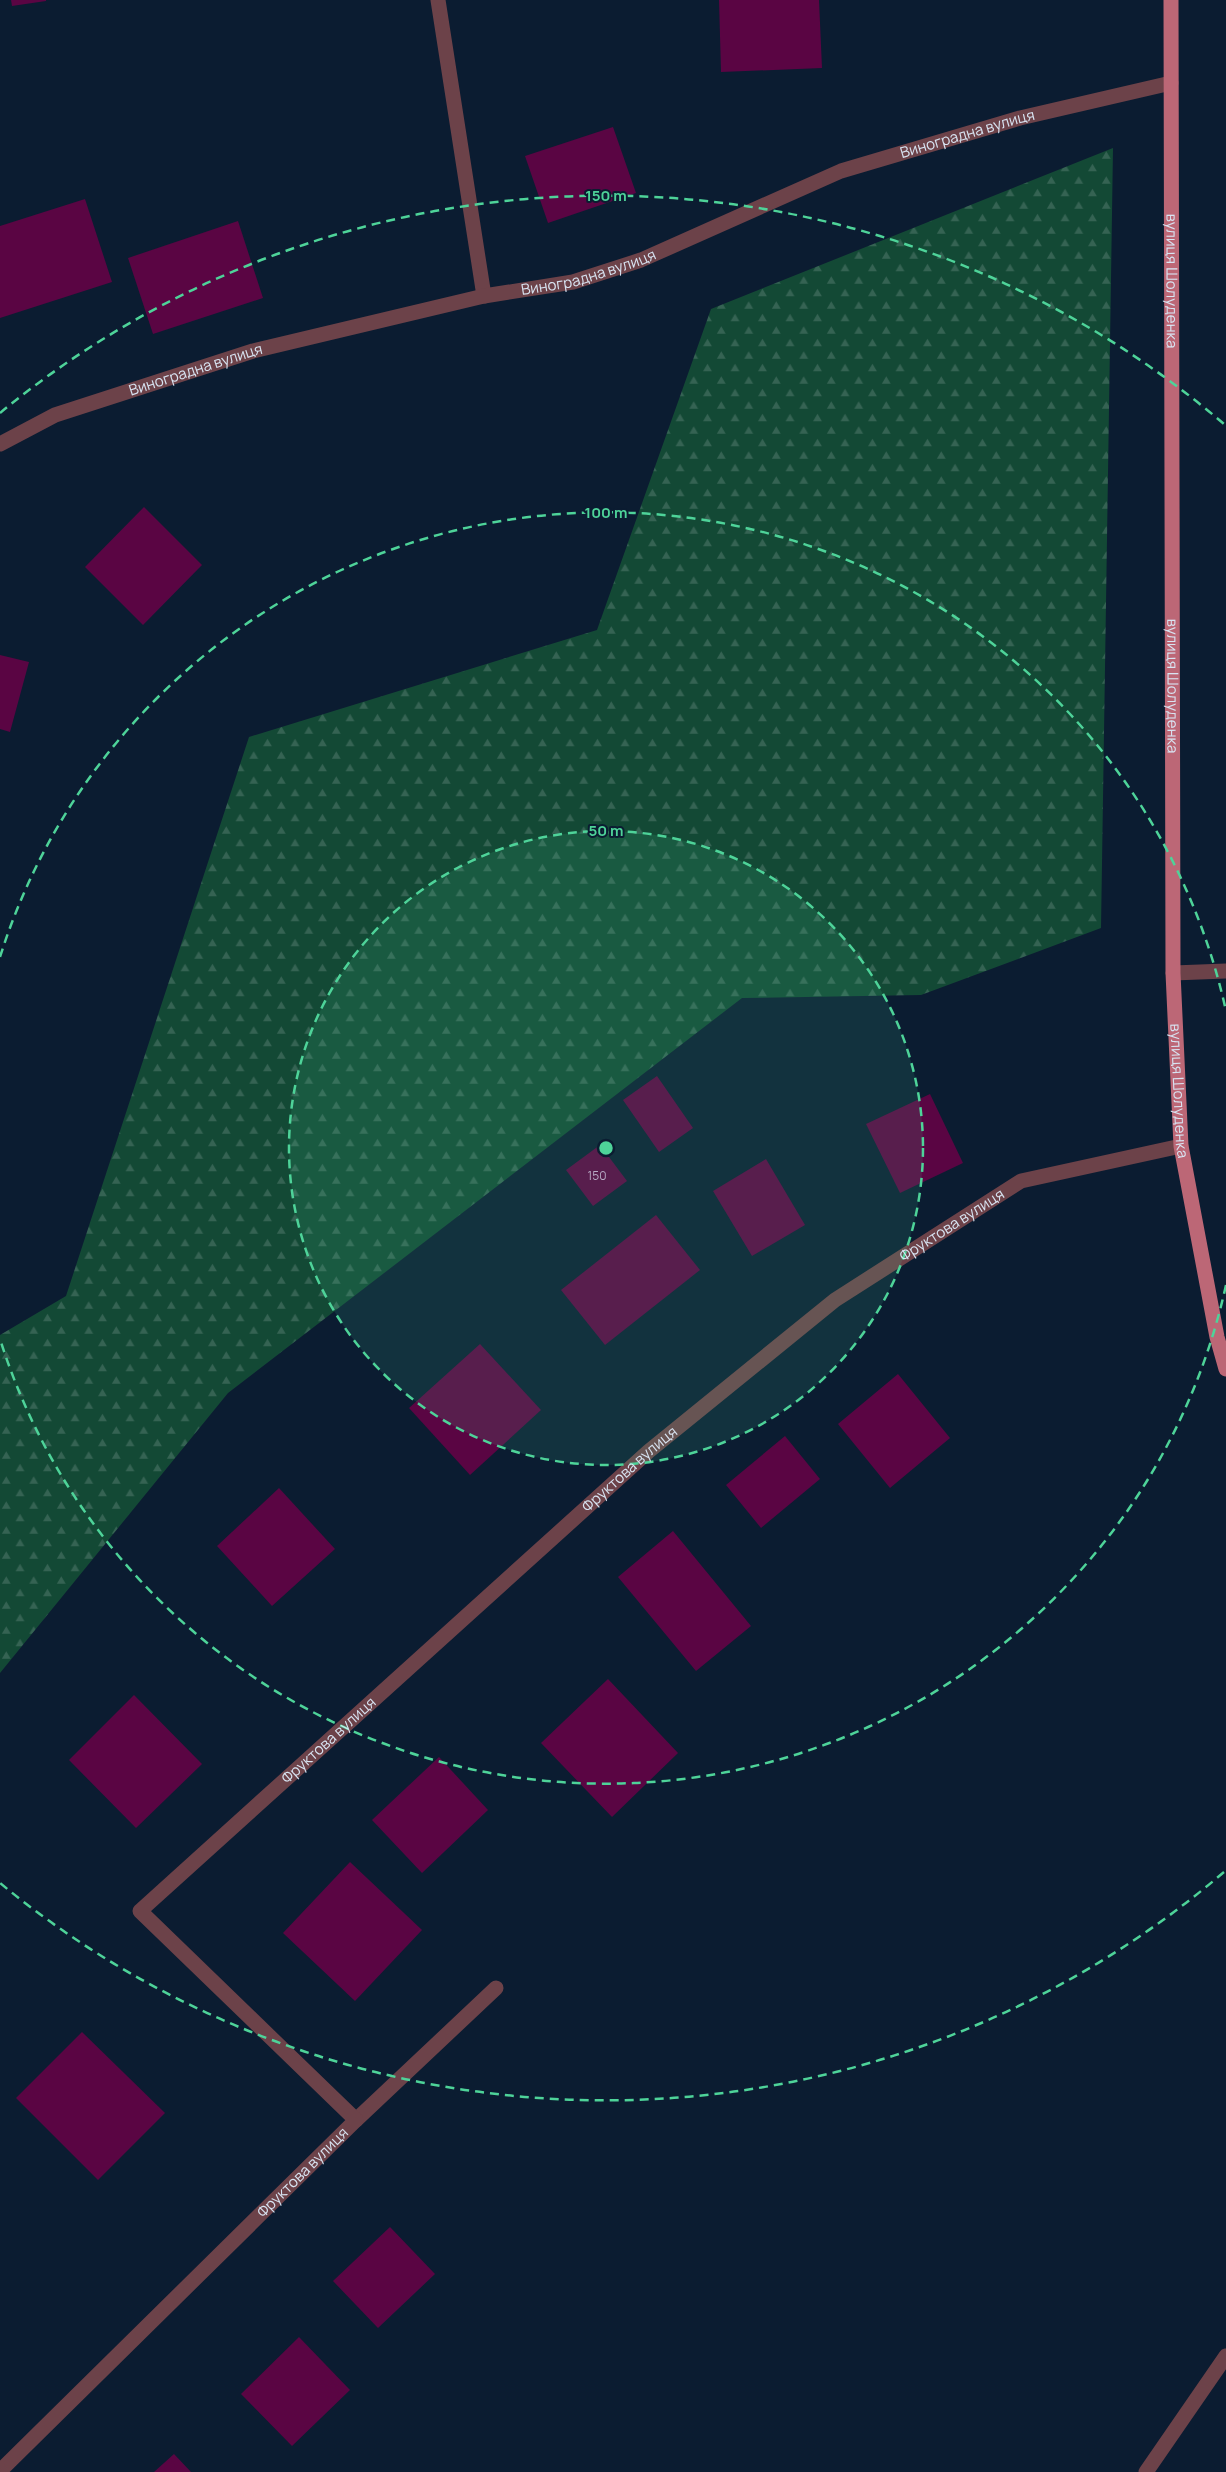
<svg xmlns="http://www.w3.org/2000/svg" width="1226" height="2472" font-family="Manrope,sans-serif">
  <defs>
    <pattern id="forest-firs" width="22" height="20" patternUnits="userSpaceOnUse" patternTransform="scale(1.25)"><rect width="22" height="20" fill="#134935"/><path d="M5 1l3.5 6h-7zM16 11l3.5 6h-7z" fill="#356353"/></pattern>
  </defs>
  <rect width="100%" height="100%" fill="#0b1c31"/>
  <path fill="url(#forest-firs)" d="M1113,148L1101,928L921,995L742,998L228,1393L0,1673V1335L66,1296L249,737L597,630L711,309Z"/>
  <g fill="#5a0543">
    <path d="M11,0H46V1L12,6Z"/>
    <path d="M719,0H819L822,68L721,72Z"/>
    <path d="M613,127L636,193L548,223L525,156Z"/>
    <path d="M85,199L112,282L0,318V226Z"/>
    <path d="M238,221L263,298L153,334L128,258Z"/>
    <path d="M144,507L202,565L143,625L85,567Z"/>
    <path d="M0,655L29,662L10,732L0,729Z"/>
    <path d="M657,1076L693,1128L659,1152L623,1100Z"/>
    <path d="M930,1094L963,1163L900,1193L866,1124Z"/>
    <path d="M600,1145L627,1181L593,1206L566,1170Z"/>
    <path d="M766,1159L805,1225L752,1256L713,1191Z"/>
    <path d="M656,1215L700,1270L605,1345L561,1290Z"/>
    <path d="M480,1344L541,1410L470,1475L409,1408Z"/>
    <path d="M898,1374L950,1438L890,1488L838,1424Z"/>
    <path d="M785,1436L820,1479L761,1528L726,1485Z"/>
    <path d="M279,1488L335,1549L272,1606L217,1546Z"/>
    <path d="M673,1531L751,1626L696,1671L618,1577Z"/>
    <path d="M608,1679L678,1753L612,1817L541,1743Z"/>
    <path d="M134,1695L202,1764L136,1828L69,1760Z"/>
    <path d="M439,1757L488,1810L422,1873L372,1820Z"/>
    <path d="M350,1862L422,1930L355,2001L283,1933Z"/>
    <path d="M82,2032L165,2113L98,2180L16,2098Z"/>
    <path d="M390,2227L435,2274L378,2328L333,2281Z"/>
    <path d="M299,2337L350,2390L292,2446L241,2394Z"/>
    <path d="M174,2454L191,2472H154Z"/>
  </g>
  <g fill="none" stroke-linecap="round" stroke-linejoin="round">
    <g stroke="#6c4249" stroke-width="15">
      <path d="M438,0L484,296"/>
      <path id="s1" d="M0,444L55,415L253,351L484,296L573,282L641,260L841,171L1020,118L1171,83"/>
      <path d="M1173,973L1226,971"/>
      <path d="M356,2120L496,1988"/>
      <path id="s2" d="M0,2471L356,2120L140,1911L649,1451L835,1300L1021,1181L1181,1146"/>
      <path d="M1146,2472L1226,2356"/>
    </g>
    <path stroke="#bc6776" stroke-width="15" id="s3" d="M1171,0L1173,973L1181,1146L1217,1337L1226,1369"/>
  </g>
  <circle cx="606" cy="1148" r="317" fill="#4ed399" fill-opacity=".12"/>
  <g fill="none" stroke="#4ed399" stroke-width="2.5" stroke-dasharray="9 6">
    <circle cx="606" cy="1148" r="317"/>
    <path d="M1226 1285A635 635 0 0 1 0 1339M0 957A635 635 0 0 1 1226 1011"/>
    <path d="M1224 1872A952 952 0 0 1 0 1883M0 413A952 952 0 0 1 1224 424"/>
  </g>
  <g text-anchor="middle" stroke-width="4" stroke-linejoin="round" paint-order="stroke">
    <g font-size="12" fill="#b8acc6">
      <text x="597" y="1180">150</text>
    </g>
    <g font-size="15" fill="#d8e4f2" stroke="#0b1c31">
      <text dy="5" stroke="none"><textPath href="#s1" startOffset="1020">Виноградна вулиця</textPath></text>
      <text dy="5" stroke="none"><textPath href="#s1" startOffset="615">Виноградна вулиця</textPath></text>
      <text dy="5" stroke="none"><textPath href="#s3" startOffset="281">вулиця Шолуденка</textPath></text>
      <text dy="5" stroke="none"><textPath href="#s1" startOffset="210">Виноградна вулиця</textPath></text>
      <text dy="5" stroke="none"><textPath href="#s3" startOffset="686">вулиця Шолуденка</textPath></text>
      <text dy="5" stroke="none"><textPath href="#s3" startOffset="1091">вулиця Шолуденка</textPath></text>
      <text dy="5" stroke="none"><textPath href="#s2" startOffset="1865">Фруктова вулиця</textPath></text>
      <text dy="5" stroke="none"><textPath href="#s2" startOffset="1460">Фруктова вулиця</textPath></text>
      <text dy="5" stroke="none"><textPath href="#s2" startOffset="1055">Фруктова вулиця</textPath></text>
      <text dy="5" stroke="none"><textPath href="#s2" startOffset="425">Фруктова вулиця</textPath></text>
    </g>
  </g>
  <circle cx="606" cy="1148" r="8" fill="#4ed399" stroke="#0b1c31" stroke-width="2.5"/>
  <g font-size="15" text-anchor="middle" font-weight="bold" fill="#4ed399" stroke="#0b1c31" stroke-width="4" stroke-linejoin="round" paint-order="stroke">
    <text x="606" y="201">150 m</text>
    <text x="606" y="518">100 m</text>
    <text x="606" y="836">50 m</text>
  </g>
</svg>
